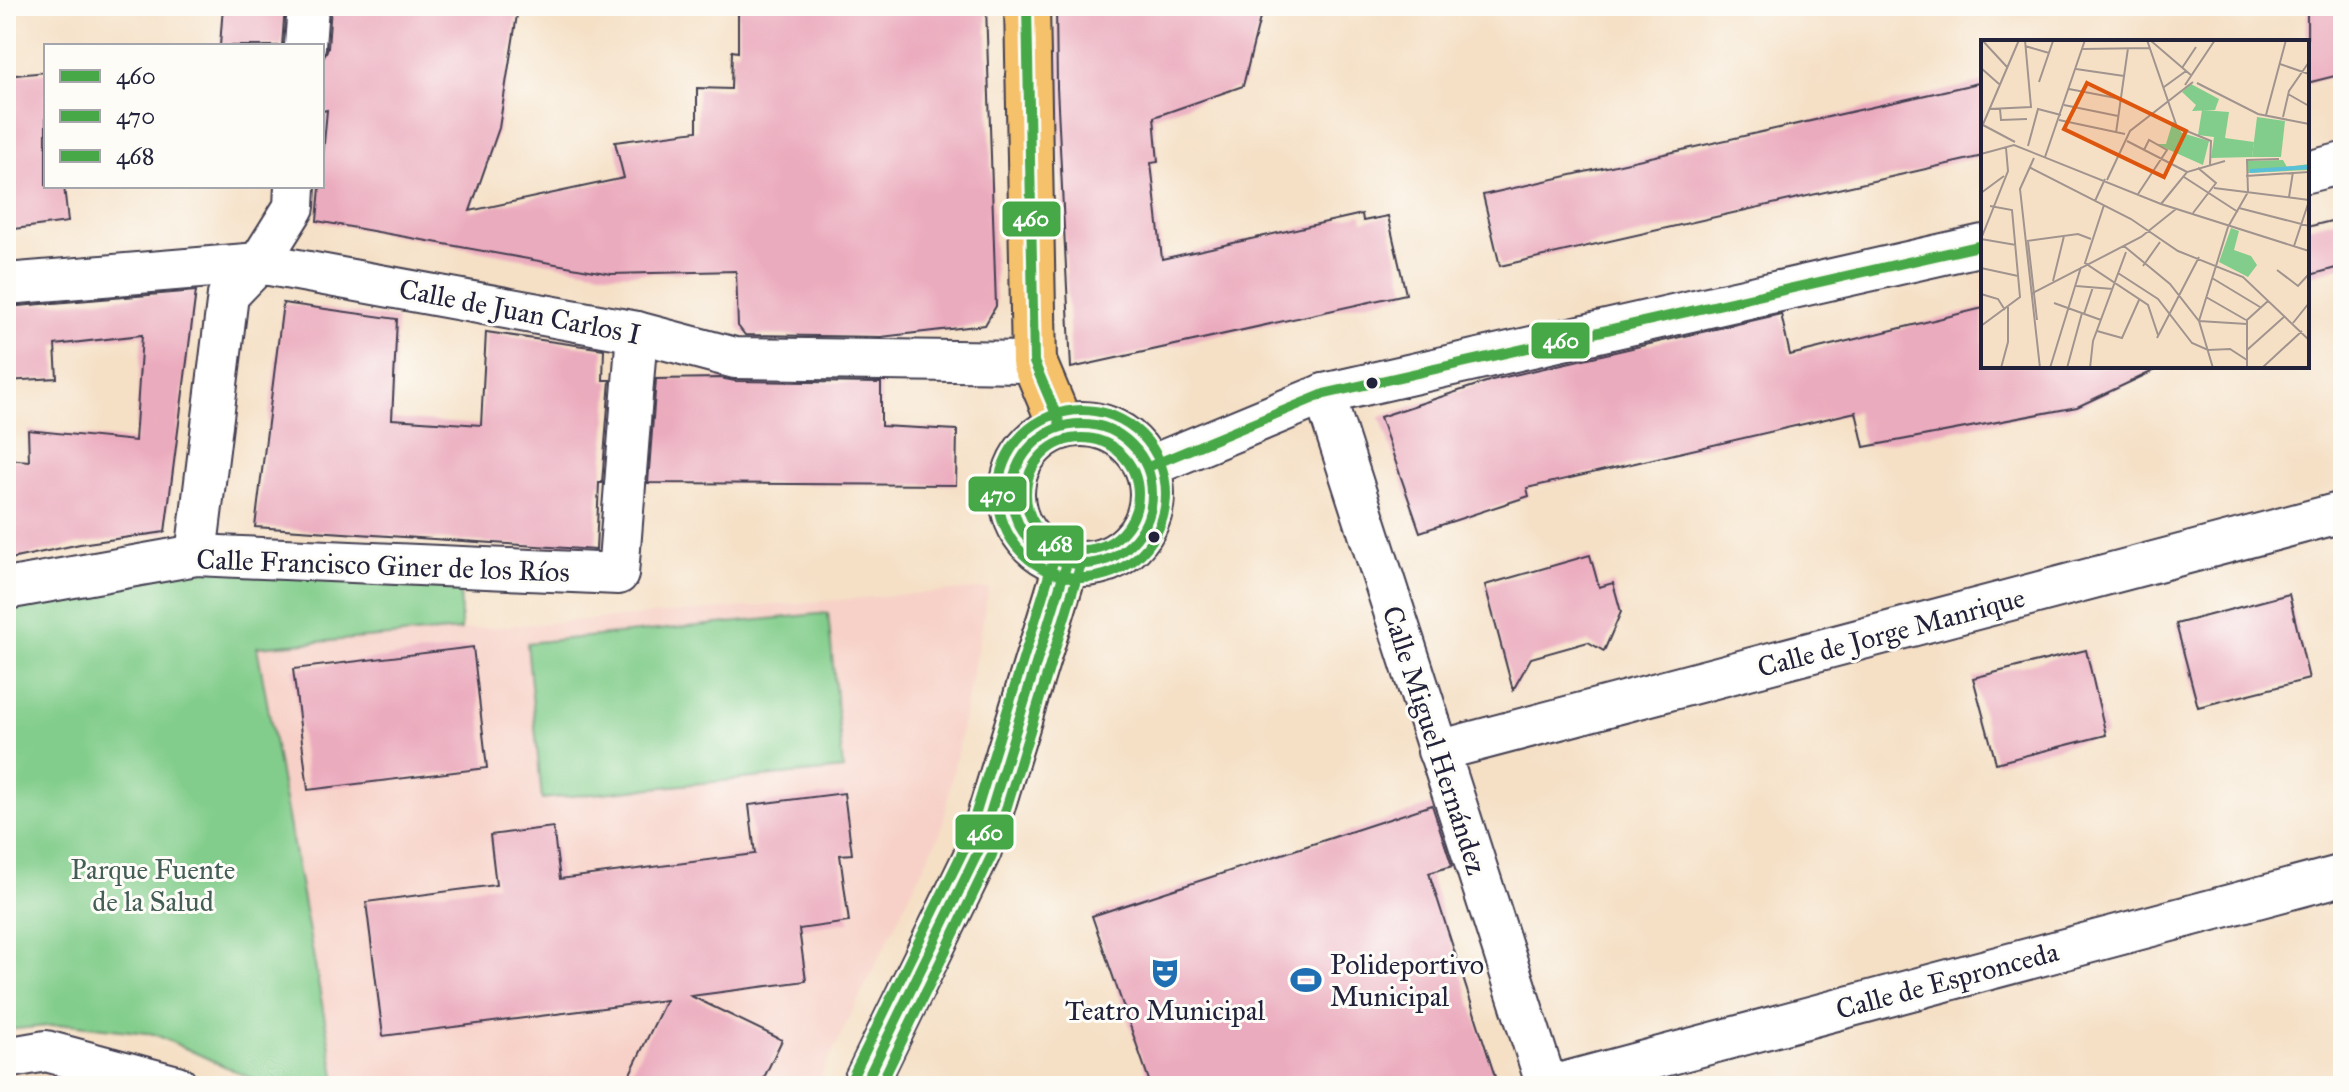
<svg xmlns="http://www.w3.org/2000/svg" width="2349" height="1092" font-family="'IM FELL Great Primer',serif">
  <rect width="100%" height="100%" fill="#fdfcf7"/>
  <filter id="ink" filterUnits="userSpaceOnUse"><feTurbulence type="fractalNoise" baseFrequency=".0125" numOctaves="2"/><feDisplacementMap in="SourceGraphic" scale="16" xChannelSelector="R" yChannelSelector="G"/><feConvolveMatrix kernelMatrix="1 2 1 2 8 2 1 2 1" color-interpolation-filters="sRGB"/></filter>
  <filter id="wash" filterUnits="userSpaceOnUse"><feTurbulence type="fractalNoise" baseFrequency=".006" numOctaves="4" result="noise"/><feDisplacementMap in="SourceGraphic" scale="32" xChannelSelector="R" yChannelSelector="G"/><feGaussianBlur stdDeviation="1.8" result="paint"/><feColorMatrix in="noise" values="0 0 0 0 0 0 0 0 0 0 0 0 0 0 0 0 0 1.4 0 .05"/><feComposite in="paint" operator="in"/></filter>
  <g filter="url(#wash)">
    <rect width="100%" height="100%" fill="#f5e0c6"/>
    <path fill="#f7d1c7" d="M989,588L942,829L816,1086H337L257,646Z"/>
    <g fill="#82cd8b" stroke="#527863" stroke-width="2">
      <path d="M196,555L460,566L461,630L257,647L337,1086H268L154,1034L70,1024L6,1030V589Z"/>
      <path d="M828,613L843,769L542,799L527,643Z"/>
    </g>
    <g id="blocks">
      <g fill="#ebabbe">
        <path d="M223,6H285L282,46H220Z"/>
        <path d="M331,6H480L517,15L499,128L470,211L624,178L615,142L697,131V88L731,89L732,51L738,52V6H986L996,306L985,325L881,337L745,335L738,326L736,271L611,274L317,221L327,110L322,111V61L328,48Z"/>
        <path d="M1056,6H1263L1243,86L1154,117L1158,162L1151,163L1162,259L1362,214L1363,221L1388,216L1406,294L1071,368L1057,87Z"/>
        <path d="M2333,6H2343V74L2307,83V12Z"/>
        <path d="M46,72V186H64L68,222L6,230V76Z"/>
        <path d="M1983,82V156L1500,266L1483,195Z"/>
        <path d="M2343,218V266L2307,276V227Z"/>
        <path d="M196,291L165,532L80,544L6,560V459L29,461L28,430L135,441L142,335L55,345L57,378L6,381V307Z"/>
        <path d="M283,303L397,319L392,419L481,425L486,332L604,349L603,380H610L602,483H599L596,550L255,527Z"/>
        <path d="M1983,308V366H2164L2077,407L1864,447L1856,412L1527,488L1529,496L1420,532L1380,417L1492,380L1781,314L1790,355Z"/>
        <path d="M720,378L735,381L881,383V426L957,430L956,485L648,483L656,379Z"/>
        <path d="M1590,555L1599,587L1613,583L1621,612L1604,651L1588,642L1531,658L1513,690L1485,585Z"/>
        <path d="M2289,594L2309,679L2198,707L2176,624Z"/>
        <path d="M473,647L487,768L308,790L293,669Z"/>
        <path d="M2086,650L2106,735L1996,763L1973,678Z"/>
        <path d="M844,793L852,854L840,855L849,922L799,929L806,981L691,996L782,1040L760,1086H624L666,1000L383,1036L366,902L496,885L490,835L553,827L560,879L755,854L749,805Z"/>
        <path d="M1432,805L1452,866L1429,873L1498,1086H1151L1092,916Z"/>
      </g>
    </g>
  </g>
  <g filter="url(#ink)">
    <use href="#blocks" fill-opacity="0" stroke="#423e50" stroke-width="2"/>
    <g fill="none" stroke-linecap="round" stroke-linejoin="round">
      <g stroke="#423e50" stroke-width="44">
        <g id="street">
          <path d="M305,46L308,6"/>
          <path d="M2307,172L2343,163"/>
          <path d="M6,284L259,263L637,332L735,358L1034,362"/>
          <path d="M1324,394L1547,1086"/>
          <path d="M1148,467L1324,394L1983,245"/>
          <path d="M196,555L228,295L259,263L294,207L295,186"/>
          <path d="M6,589L196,555L618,574L637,332"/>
          <path d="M1438,751L2343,512"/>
          <path d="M6,1058L46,1051L177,1086"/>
          <path d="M1551,1086L2343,875"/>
        </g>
      </g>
      <g stroke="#423e50" stroke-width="48">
        <g id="primary">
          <path d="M1027,6L1034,362L1061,426"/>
          <circle cx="1082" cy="494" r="70"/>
          <path d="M864,1086L979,850L1067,563"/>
        </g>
      </g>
      <use href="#street" stroke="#fff" stroke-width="40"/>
      <use href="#primary" stroke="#f5c16b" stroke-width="44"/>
      <g stroke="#fdfcf7" stroke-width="16">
        <g id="bus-1">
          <path d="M1027,6L1034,362L1061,426"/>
          <circle cx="1082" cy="494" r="70"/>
          <path d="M1148,467L1324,394L1983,245"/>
          <path d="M864,1086L979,850L1067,563"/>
        </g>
      </g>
      <g stroke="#fdfcf7" stroke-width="16">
        <g id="bus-2">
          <circle cx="1082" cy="494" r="84"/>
          <path d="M880,1086L992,855L1080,567"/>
        </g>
      </g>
      <g stroke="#fdfcf7" stroke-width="16">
        <g id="bus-3">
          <circle cx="1082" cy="494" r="56"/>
          <path d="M851,1080L966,845L1054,559"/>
        </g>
      </g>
      <use href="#bus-1" stroke="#46a846" stroke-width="10"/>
      <use href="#bus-2" stroke="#46a846" stroke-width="10"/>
      <use href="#bus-3" stroke="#46a846" stroke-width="10"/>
    </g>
  </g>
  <defs>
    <g id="theatre-bare" transform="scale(2.4)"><path d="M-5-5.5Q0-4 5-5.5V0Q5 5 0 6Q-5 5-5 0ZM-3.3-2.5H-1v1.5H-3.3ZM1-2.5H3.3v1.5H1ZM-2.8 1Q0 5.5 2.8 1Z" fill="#1f6fb2" stroke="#fdfcf7" stroke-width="2.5" paint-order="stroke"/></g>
    <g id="stadium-bare" transform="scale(2.4)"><path d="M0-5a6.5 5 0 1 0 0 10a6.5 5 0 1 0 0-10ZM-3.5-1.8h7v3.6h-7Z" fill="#1f6fb2" stroke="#fdfcf7" stroke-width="2.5" paint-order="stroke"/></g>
  </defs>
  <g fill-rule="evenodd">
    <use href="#theatre-bare" x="1165" y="973"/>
    <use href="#stadium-bare" x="1306" y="980"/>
  </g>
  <g fill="#22223b" stroke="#fdfcf7" stroke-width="3">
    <circle cx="1372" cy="383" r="7"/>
    <circle cx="1154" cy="537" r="7"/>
  </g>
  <g text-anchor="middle" stroke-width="6" stroke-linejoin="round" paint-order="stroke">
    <g font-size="28" fill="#22223b" stroke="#fdfcf7">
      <text transform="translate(520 311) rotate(11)" y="10">Calle de Juan Carlos I</text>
      <text transform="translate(383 565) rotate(2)" y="10">Calle Francisco Giner de los Ríos</text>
      <text transform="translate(1891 632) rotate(-15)" y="10">Calle de Jorge Manrique</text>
      <text transform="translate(1435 740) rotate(72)" y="10">Calle Miguel Hernández</text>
      <text transform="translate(1947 980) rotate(-15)" y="10">Calle de Espronceda</text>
    </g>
    <g font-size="28" fill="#445e57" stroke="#fdfcf7">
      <text x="153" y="879">Parque Fuente<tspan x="153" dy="32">de la Salud</tspan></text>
    </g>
    <g font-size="28" fill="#22223b" stroke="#fdfcf7" text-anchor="start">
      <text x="1330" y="974">Polideportivo<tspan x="1330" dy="32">Municipal</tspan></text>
      <text x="1165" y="1020" text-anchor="middle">Teatro Municipal</text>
    </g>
  </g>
  <g transform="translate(1981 40)">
    <rect width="328" height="328" fill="#f5e0c6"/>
    <path d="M221,70L248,72L244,98L273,102L271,117L230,118L233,97L217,95Z" fill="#82cd8b"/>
    <path d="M210,44L238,59L234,70L211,71L215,65L201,52ZM276,77L304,81L300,117H271ZM192,81L201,93L228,101L222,125L175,104H185ZM302,120L306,127L328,124V130L266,133L267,121ZM250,188L258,191L253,210L270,216L276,225L267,237L238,222Z" fill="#82cd8b"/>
    <path fill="none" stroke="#5ac0d7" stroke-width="4" d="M269,131L328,127"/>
    <path fill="none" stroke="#a1948e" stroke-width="2" d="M1,0L26,27M166,0L196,87L230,101L229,125M169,0L211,36M44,6L68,13M100,9L169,8M299,24L328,34M0,28L18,44M201,28L215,7M95,29L143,36M58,42L72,1M216,43L277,74L328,84M204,45L234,0M183,47L205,31M88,49L140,59M307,54L328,66M83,65L137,76M8,69L50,67L44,0M19,69L20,80L46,79M285,75L305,0M302,77L308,51L328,22M78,80L144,94M2,85L34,102M0,89L38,0M135,93L147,8M146,101L206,132M47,106L57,69L80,75M0,114L33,105L180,164L328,211M64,117L104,0M53,118L39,149L59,328M48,127L150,179L197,211L262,237L328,300M265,136L328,132M203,137L257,172M126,140L149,91L212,42M233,148L328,160M0,153L23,136M157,154L186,110L168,100L163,110M308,157L312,132M114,161L124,139M180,164L206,132L244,121M123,165L104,223L167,265L177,295M258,168L328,186M212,173L235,143L217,128M0,199L27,131L25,108M0,199L35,205M46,201L97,194L110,199M47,201L56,280M143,206L189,244L218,281L266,284M313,206L328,161M162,226L179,202M0,228L37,236M296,230L317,246L328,234M137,233L177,259L211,303L227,310L249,309L266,320M231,238L279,267M72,241L83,196M95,246L132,249M0,254L17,259L24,270M50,254L160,197L195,169M225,257L265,280M73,263L120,280M103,274L112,247M312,283L328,263M0,286L39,257L31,170L9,166M116,291L141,298L158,260M176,298L218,217M266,310L304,276M20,328L27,302V267M69,328L100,227M86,328L101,273M109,328L112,301L145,212M232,328L218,281L247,187L267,152L266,120L298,119M266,328V280L287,261M281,328L321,291"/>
    <path fill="#de560e" fill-opacity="0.15" stroke="#de560e" stroke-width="4" d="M106,43L205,91L183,137L83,89Z"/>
    <rect width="328" height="328" fill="none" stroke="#22223b" stroke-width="4"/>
  </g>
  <g stroke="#fdfcf7" stroke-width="3">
    <rect x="1001" y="200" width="61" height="38" rx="8" fill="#46a846"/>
    <rect x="1530" y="321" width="61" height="39" rx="8" fill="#46a846"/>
    <rect x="967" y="475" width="61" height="38" rx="8" fill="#46a846"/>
    <rect x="1025" y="524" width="60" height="38" rx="8" fill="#46a846"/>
    <rect x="954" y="813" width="61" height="38" rx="8" fill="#46a846"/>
  </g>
  <g font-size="22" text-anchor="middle" font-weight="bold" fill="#fff">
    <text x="1031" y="226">460</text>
    <text x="1561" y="348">460</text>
    <text x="998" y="502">470</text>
    <text x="1055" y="551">468</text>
    <text x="985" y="840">460</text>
  </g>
  <rect width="2349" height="1092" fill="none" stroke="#fdfcf7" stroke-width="32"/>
  <rect x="44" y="44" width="280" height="144" fill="#fdfcf7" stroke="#a5a5ac" stroke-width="2"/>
  <rect x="60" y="70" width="40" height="12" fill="#46a846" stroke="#a5a5ac" stroke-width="2"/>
  <text x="116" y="84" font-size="24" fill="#22223b">460</text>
  <rect x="60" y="110" width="40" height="12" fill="#46a846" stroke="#a5a5ac" stroke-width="2"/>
  <text x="116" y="124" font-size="24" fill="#22223b">470</text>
  <rect x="60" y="150" width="40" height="12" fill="#46a846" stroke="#a5a5ac" stroke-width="2"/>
  <text x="116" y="164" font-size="24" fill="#22223b">468</text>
</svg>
